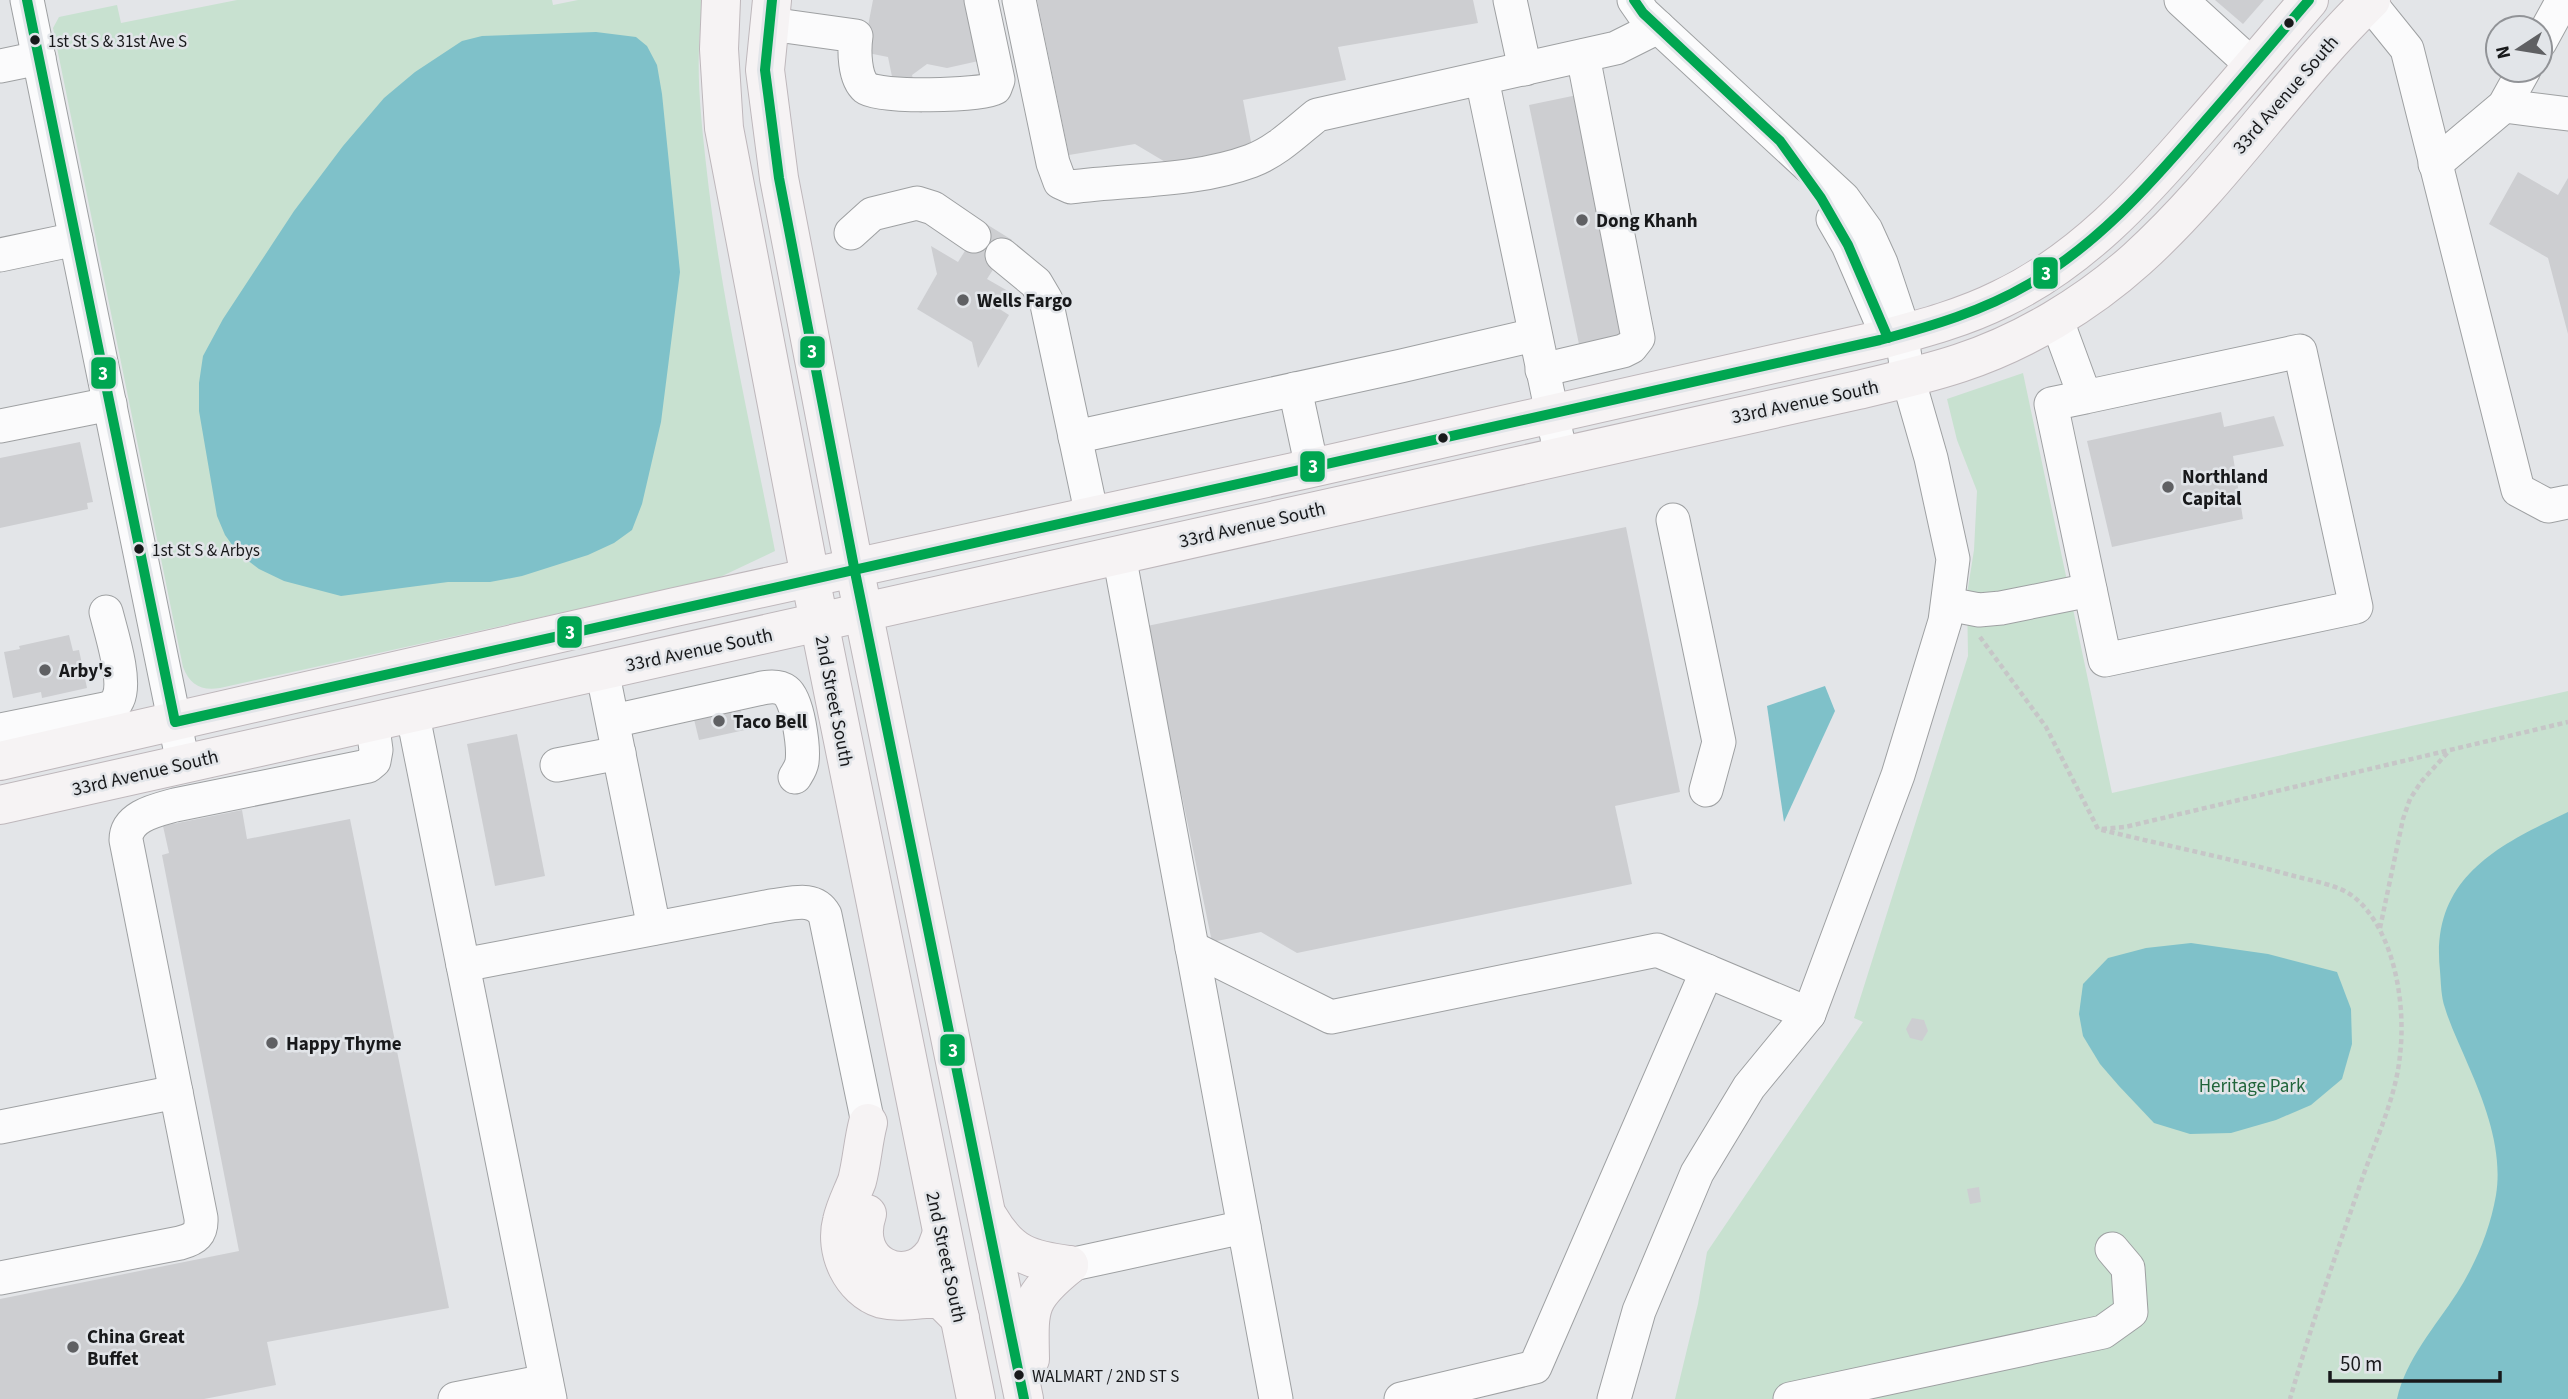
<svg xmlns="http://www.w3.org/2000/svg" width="2568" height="1399" font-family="'Source Sans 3',sans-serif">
  <rect width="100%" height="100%" fill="#e3e5e8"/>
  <g fill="#c8e1d0">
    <path d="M237,0H552L553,5L578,0H704C694,54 700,109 706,164C720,294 750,422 775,551L718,578L220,688C201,691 190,685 183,667L53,28L59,17L117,5L121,23Z"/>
    <path d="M2023,373L2112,793L2568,691V1399H1675L1698,1304L1707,1252L1863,1022L1854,1018L1968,656L1967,594L1974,550L1977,491L1957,440L1947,399Z"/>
  </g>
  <g fill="#7fc1c9">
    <path d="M596,32L636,37L647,46L657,65L662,94L680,272L661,422L642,504L632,530L614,543L588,555L522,576L490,582H448L341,596L284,581L259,569L238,553L225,535L217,516L199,411V383L203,356L223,319L294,211L343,146L384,98L415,72L462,41L482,36Z"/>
    <path d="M1825,686L1835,711L1784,822L1767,706Z"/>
    <path d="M2568,812V1399H2397C2406,1359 2435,1327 2457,1293C2476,1263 2490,1230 2496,1195C2503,1152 2486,1106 2469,1067C2461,1047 2451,1028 2445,1008C2441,997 2441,983 2440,971C2430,879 2496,846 2568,812Z"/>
    <path d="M2191,943L2268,954L2337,972L2351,1009L2352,1044L2342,1079L2311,1105L2276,1120L2231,1133L2190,1134L2154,1123L2119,1086L2100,1064L2083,1036L2079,1014L2083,984L2108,958L2146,948Z"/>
  </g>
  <g fill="#cdced1">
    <path d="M873,0H970L983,60L947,68L927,64L912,75L922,113L898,106L888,57L863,52Z"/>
    <path d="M1037,0H1473L1478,23L1338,47L1346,80L1243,100L1252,147L1167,163L1135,144L1069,155Z"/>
    <path d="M2215,0H2264L2243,24Z"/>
    <path d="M1582,94L1633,338L1580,349L1529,105Z"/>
    <path d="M2518,172L2558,195L2568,178V334L2548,258L2489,224Z"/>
    <path d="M983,222L1012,240L987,279L1008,291L998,308L1009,315L978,368L972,342L917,309L937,274L931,246L958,262Z"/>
    <path d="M2221,412L2224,427L2274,416L2284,446L2233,456L2243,519L2112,547L2087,441Z"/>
    <path d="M80,442L93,502L87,503L88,509L0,528V458Z"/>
    <path d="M1626,527L1680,792L1615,806L1632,884L1297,953L1261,932L1212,942L1147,626Z"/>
    <path d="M69,635L73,651L79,650L87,688L42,698L41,692L13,698L4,652L20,649L19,646Z"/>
    <path d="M739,701L745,730L699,740L692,711Z"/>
    <path d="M517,734L545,876L495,886L467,744Z"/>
    <path d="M242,810L247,839L350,819L449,1308L267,1342L276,1385L204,1399H0V1299L239,1251L162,855L169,853L163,826Z"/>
    <path d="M1912,1018L1924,1020L1928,1031L1922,1041L1910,1038L1906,1029Z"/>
    <path d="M1979,1187L1981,1202L1970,1204L1967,1189Z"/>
  </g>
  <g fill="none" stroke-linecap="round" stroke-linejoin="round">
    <g stroke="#9ea0a2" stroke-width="35">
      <g id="minor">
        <path d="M27,0L183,763"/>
        <path d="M1019,0L1053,163L1060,182L1071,187C1131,179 1194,182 1251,161C1276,152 1297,131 1317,115L1616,48L1658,27"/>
        <path d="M1510,0L1525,69"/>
        <path d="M2181,0L2253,66"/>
        <path d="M2369,2L2407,49L2518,490L2548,506L2568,502"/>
        <path d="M770,24L856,36C854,50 854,78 866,88C878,98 981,96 995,88L998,80L981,0"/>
        <path d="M2540,42L2563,0"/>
        <path d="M0,66L39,58"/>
        <path d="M1482,79L1561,456"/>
        <path d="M2504,106L2568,114"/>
        <path d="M2435,164L2504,106L2524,70"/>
        <path d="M1833,219L1848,245L1880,319"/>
        <path d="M851,233L872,214L917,203L933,208L974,236"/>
        <path d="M0,255L76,239"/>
        <path d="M1002,255L1036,283L1046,300L1092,516"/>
        <path d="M2056,318L2085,397L2300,351L2356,607L2105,660L2051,404L2085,397"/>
        <path d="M1542,370L1623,351L1631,347L1638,338L1583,56"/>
        <path d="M1295,389L1312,468"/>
        <path d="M0,426L110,404"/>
        <path d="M1075,437L1401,366L1534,335"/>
        <path d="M1673,520L1719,742L1706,790"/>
        <path d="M1119,555L1276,1399"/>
        <path d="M1948,604L1979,610L2001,608L2090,590"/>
        <path d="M602,670L654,928"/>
        <path d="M412,711L550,1399"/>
        <path d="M613,721L758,689C766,687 778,685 786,691C798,700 804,747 802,762C801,768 798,772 795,777"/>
        <path d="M0,730L105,709C111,707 115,706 118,699C127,681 111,632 106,612"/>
        <path d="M557,765L619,753"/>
        <path d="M1192,948L1331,1017L1657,950L1809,1014"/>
        <path d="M463,965L771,906C791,904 814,895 825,915L868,1123"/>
        <path d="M0,1127L176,1092"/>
        <path d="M1069,1265L1244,1227"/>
        <path d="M0,1278L180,1243C195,1239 202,1234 201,1218L126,840C126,816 157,810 175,805L368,766L374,761L376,750L372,720"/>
        <path d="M455,1399L546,1381"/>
        <path d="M1401,1399L1535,1367L1707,971"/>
        <path d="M1614,1399L1639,1311L1697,1173L1749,1087L1809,1014L1898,775L1945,621L1953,559L1931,458L1908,378L1899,317L1881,263L1866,230L1843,198L1643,13L1634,0"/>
        <path d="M1790,1399L2103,1332L2131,1312L2128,1268L2112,1249"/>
      </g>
    </g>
    <g stroke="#beb7bb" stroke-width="40">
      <g id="major">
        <path d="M721,0L719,49L724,128L810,577L976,1399"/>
        <path d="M772,0L765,70L779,178L854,567L1024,1399"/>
        <path d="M0,761L675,607L1312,468L1880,340C1921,329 1963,318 2001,299C2081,261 2141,195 2198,129C2235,87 2272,43 2309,0"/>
        <path d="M0,805L1858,390C1892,382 1927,374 1960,363C2024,342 2087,304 2137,259C2223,181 2288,81 2371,0"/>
        <path d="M868,1123C863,1142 862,1162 857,1181C852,1194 845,1207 842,1221C834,1251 851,1289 882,1299C901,1304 922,1297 941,1299L960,1318"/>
        <path d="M867,1214C850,1265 907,1290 933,1254C937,1249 939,1240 942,1234"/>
        <path d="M989,1218C1010,1254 1029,1260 1069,1265"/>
        <path d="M1030,1359C1029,1307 1027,1299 1069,1265"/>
      </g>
    </g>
    <g stroke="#c6c6c7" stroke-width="4.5" stroke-dasharray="5 3.5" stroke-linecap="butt">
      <path d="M1980,637L2046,727L2098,829C2163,845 2229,858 2294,876C2313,881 2339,885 2354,897C2395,931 2406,1005 2400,1055C2396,1098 2375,1141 2361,1182C2336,1254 2311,1326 2290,1399"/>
      <path d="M2102,829L2125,827L2568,722"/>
      <path d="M2380,928L2403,819L2410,799L2421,782L2449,751"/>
    </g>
    <use href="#minor" stroke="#fbfbfc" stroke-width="33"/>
    <use href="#major" stroke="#f6f3f4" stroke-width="38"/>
    <g stroke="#e2e5e9" stroke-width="16">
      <g id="bus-1">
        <path d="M27,0L175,722C743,591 1312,468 1880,340C1932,326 1983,311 2029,284C2096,245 2148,187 2198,129C2235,87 2272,43 2309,0"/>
        <path d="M772,0L765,70L779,178L854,567L1024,1399"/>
        <path d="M1634,0L1643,13L1780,141L1821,198L1848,245L1888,338"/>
      </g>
    </g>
    <use href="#bus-1" stroke="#00a651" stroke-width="10"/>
  </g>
  <g fill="#18191b" stroke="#e2e5e9" stroke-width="2.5">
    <circle cx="2289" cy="23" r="6"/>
    <circle cx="35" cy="40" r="6"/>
    <circle cx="1443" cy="438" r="6"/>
    <circle cx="139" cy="549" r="6"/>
    <circle cx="1019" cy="1375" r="6"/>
  </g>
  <g fill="#5f6063" stroke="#e2e5e9" stroke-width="2.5">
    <circle cx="1582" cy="220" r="7"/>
    <circle cx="963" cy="300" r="7"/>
    <circle cx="2168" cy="487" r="7"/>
    <circle cx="45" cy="670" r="7"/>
    <circle cx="719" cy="721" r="7"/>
    <circle cx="272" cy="1043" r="7"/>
    <circle cx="73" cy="1347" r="7"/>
  </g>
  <g text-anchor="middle" stroke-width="5" stroke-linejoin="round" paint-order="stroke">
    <g font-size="17" fill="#18191b" stroke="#e2e5e9" text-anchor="start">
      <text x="48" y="47">1st St S &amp; 31st Ave S</text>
      <text x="152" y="556">1st St S &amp; Arbys</text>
      <text x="1032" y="1382">WALMART / 2ND ST S</text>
    </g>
    <g font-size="19" fill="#18191b" stroke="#e2e5e9">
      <text transform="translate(2285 94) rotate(-49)" y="7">33rd Avenue South</text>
      <text transform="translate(1805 401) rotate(-12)" y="7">33rd Avenue South</text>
      <text transform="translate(1252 524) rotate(-13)" y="7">33rd Avenue South</text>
      <text transform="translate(699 649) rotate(-12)" y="7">33rd Avenue South</text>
      <text transform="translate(835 701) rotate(79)" y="7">2nd Street South</text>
      <text transform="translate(145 772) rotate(-13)" y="7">33rd Avenue South</text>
      <text transform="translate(947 1257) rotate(78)" y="7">2nd Street South</text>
    </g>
    <g font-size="19" font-weight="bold" fill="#18191b" stroke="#e2e5e9" text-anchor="start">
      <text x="1596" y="227">Dong Khanh</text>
      <text x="977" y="307">Wells Fargo</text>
      <text x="2182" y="483">Northland<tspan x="2182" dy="22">Capital</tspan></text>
      <text x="59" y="677">Arby's</text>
      <text x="733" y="728">Taco Bell</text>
      <text x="286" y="1050">Happy Thyme</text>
      <text x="87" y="1343">China Great<tspan x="87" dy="22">Buffet</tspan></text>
    </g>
    <g font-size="19" fill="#21653b" stroke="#e2e5e9">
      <text x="2252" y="1092">Heritage Park</text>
    </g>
  </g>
  <g stroke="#e2e5e9" stroke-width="2.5">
    <rect x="2032" y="256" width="27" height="34" rx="7" fill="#00a651"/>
    <rect x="799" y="335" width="27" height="34" rx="7" fill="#00a651"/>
    <rect x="90" y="356" width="27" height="34" rx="7" fill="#00a651"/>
    <rect x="1299" y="450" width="27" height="33" rx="7" fill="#00a651"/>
    <rect x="556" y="615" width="27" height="34" rx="7" fill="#00a651"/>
    <rect x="939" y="1033" width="27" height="34" rx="7" fill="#00a651"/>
  </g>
  <g font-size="19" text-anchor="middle" font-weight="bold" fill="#fff">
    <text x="2046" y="280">3</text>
    <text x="812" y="358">3</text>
    <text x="103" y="380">3</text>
    <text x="1313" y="473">3</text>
    <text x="570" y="639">3</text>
    <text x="953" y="1057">3</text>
  </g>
  <g transform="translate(2519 49) rotate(258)"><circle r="33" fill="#e2e5e9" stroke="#919397" stroke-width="2"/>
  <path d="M0-5L12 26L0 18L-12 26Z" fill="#5f6063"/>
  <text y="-10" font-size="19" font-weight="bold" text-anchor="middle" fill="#18191b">N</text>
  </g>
  <path d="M2330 1371v10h170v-10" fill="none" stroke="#18191b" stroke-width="3.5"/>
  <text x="2340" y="1371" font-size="21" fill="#18191b" stroke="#e2e5e9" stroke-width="5" paint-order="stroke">50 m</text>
</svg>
